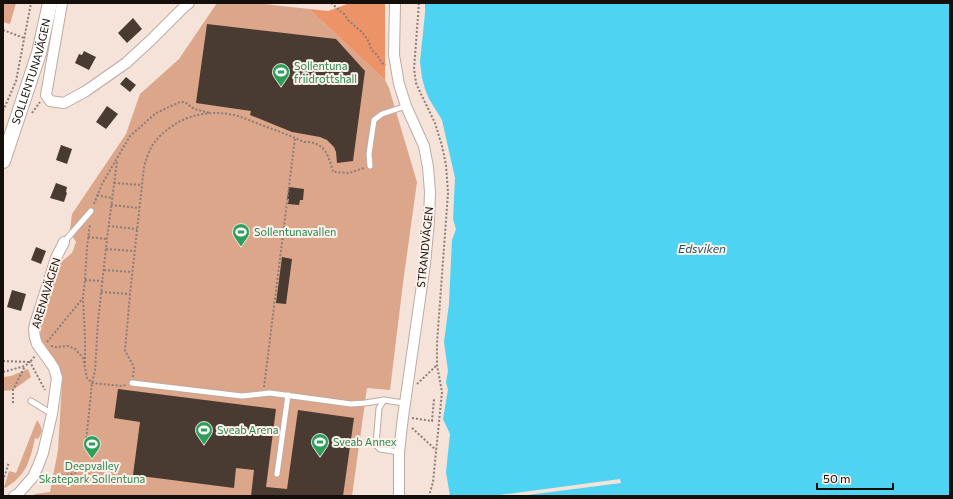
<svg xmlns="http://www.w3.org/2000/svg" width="953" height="499" font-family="Commissioner,sans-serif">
  <rect width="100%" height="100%" fill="#f5e2d9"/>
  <g fill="#dca68b">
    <path d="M3,3H16L10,24L3,22Z"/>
    <path d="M217,3H255L309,9L385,80L389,88L417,182L403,283L390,390L367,388L352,496H34L35,494L50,492L58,450L62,383L60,371L39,341L43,314L61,262L72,253L76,242L71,234L70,230L72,214L126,134L140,94L179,59Z"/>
    <path d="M28,369L31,377L13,390L3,391V377L11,376Z"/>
    <path d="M37,420C42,428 44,430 38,439L35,438C30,461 26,476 5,488L4,487L9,471L16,473Z"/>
  </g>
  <path fill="#ec9467" d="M350,3H385V80L309,9L328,11Z"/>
  <path fill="#4ed3f3" d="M425,3H950V496H450L446,472L450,434L443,419L448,390L446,382L448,371L444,342L449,304L452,240L456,229L453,219L455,178L442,120L429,99L425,89L422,78L420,62L425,13Z"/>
  <path fill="#f5e2d9" d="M620,479L621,483L520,496H492Z"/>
  <g fill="#493a32">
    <path d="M133,18L142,29L127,43L118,33Z"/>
    <path d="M207,24L336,39L365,71L353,161L337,163L336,152L334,147L327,140L320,137L292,132L250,115L251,111L196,103Z"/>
    <path d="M84,51L96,57L89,70L75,63L79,54L82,55Z"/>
    <path d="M126,77L136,85L130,92L120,84Z"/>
    <path d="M107,106L118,114L106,129L96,122Z"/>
    <path d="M61,145L72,149L67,164L56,160Z"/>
    <path d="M56,183L67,187L66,192L67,193L64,202L50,198Z"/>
    <path d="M289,187L304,189L303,200H300L299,205L288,204L289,199H287Z"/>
    <path d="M36,247L46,251L41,264L31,260Z"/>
    <path d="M282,257L292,259L286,304L276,303Z"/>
    <path d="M12,290L26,294L21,311L7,307Z"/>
    <path d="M118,389L276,409L266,487L287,489L298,410L354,418L343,496H251L254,470L236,468L234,488L133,475L140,422L114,418Z"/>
  </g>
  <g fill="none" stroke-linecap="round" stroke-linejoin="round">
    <g stroke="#bdaba2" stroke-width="7">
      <g id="lane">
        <path d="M370,166L369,154L374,120L382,114L406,106"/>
        <path d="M64,242L91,211"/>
        <path d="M132,383L242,396L270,393L351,404L365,403L384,400L404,403"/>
        <path d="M384,400L379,408L376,445L380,449L399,452"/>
        <path d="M31,401L52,414"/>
        <path d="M277,474L288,395"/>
      </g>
    </g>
    <g stroke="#bdaba2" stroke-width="12">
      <g id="street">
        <path d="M62,3L46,95L50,101L64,103L86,91L126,63L151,40L184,7L189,3"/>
        <path d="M395,3L394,55L399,84L406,106L424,146L428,167L430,192L429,221L425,264L403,417L399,452V496"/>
        <path d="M37,344C34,337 33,332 35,324L56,258L64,242"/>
        <path d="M14,496L18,494L33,477L38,466L43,453L52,414L57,378L54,368L50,362"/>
      </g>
    </g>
    <g stroke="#bdaba2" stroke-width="16">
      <g id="secondary">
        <path id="s1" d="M3,161L39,53L50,3"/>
      </g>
    </g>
    <g stroke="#8a7d77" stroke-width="2" stroke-dasharray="2 2" stroke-linecap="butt">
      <path d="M331,3L344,14L348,20L362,32L369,42L371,49L377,55L382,63L386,65"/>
      <path d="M419,3L414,69L416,83L421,94L435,123L442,146L446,165L448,193L437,343V365L442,392L433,482L429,496"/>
      <path d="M3,30L24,38"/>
      <path d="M3,111L16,81L31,3"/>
      <path d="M32,113L40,102"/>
      <path d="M114,183L142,185"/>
      <path d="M97,195L112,198"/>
      <path d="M94,204L102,184L130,136L156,113L180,102H185L194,109L210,113"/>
      <path d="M111,205L139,208"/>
      <path d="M108,226L137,229"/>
      <path d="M88,237L107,239"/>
      <path d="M106,249L134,251"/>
      <path d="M104,270L132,272"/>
      <path d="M85,280L102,281"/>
      <path d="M101,292L130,294"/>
      <path d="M47,342L83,298"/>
      <path d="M51,346L56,347L68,346L75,349L83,358L87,378L92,383L122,386L126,385"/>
      <path d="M3,361L30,362L35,356"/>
      <path d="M85,363V338L83,298L85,280L87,247L90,224"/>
      <path d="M3,372L25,366L30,362L45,390"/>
      <path d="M133,377L134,367L125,351L130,294L144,167C149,148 155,138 171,127C190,113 215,110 238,116C247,119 256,123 264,126C278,131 291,136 304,142C308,142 311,142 314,143C327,147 330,161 333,172L349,173L364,168"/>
      <path d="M417,384L437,365"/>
      <path d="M264,387L295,138"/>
      <path d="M13,403V390L25,366"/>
      <path d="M412,418L432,421L434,399"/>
      <path d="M412,428L436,450"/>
      <path d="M86,442L92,383L95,371L98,321L107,239L117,161"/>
      <path d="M43,479L61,476L76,473"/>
      <path d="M3,481L9,462"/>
    </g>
    <use href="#lane" stroke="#fff" stroke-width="5"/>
    <use href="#street" stroke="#fff" stroke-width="10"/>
    <use href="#secondary" stroke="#fff" stroke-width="14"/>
    <g stroke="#bdaba2" stroke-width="12" stroke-linecap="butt">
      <path id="street-bridge" d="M37,344L50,362"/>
    </g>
    <use href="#street-bridge" stroke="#fff" stroke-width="10"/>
  </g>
  <defs>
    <g id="stadium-pin" transform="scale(0.9)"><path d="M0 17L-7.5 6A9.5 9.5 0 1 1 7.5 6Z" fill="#2e9e5b" stroke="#fdf1ec"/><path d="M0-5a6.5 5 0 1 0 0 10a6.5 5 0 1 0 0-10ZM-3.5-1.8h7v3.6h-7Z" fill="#fff"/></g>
  </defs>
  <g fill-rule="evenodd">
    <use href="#stadium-pin" x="281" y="72"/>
    <use href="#stadium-pin" x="241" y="232"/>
    <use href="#stadium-pin" x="204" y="430"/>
    <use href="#stadium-pin" x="320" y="442"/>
    <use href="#stadium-pin" x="92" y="444"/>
  </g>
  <g text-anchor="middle" stroke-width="4" stroke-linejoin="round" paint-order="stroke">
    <g font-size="11" fill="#27864d" stroke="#fdf1ec" text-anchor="start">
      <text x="294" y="70">Sollentuna<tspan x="294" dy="13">friidrottshall</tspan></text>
      <text x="254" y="236">Sollentunavallen</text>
      <text x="217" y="434">Sveab Arena</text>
      <text x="333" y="446">Sveab Annex</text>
      <text x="92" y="470" text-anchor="middle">Deepvalley<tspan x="92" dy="13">Skatepark Sollentuna</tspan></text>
    </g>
    <g font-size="11" fill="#150f0b" stroke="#fdf1ec">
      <text dy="4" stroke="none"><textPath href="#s1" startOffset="94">SOLLENTUNAVÄGEN</textPath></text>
      <text transform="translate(425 247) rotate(-84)" y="4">STRANDVÄGEN</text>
      <text transform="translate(46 293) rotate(-73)" y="4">ARENAVÄGEN</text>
    </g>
    <g font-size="12" font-style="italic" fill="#215765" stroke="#fdf1ec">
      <text x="702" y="253">Edsviken</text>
    </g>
  </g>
  <rect width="953" height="499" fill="none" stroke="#150f0b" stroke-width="8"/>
  <path d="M817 483v6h76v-6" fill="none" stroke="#150f0b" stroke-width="2"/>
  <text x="823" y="483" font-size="12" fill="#150f0b" stroke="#fdf1ec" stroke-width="3" paint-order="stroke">50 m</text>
</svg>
